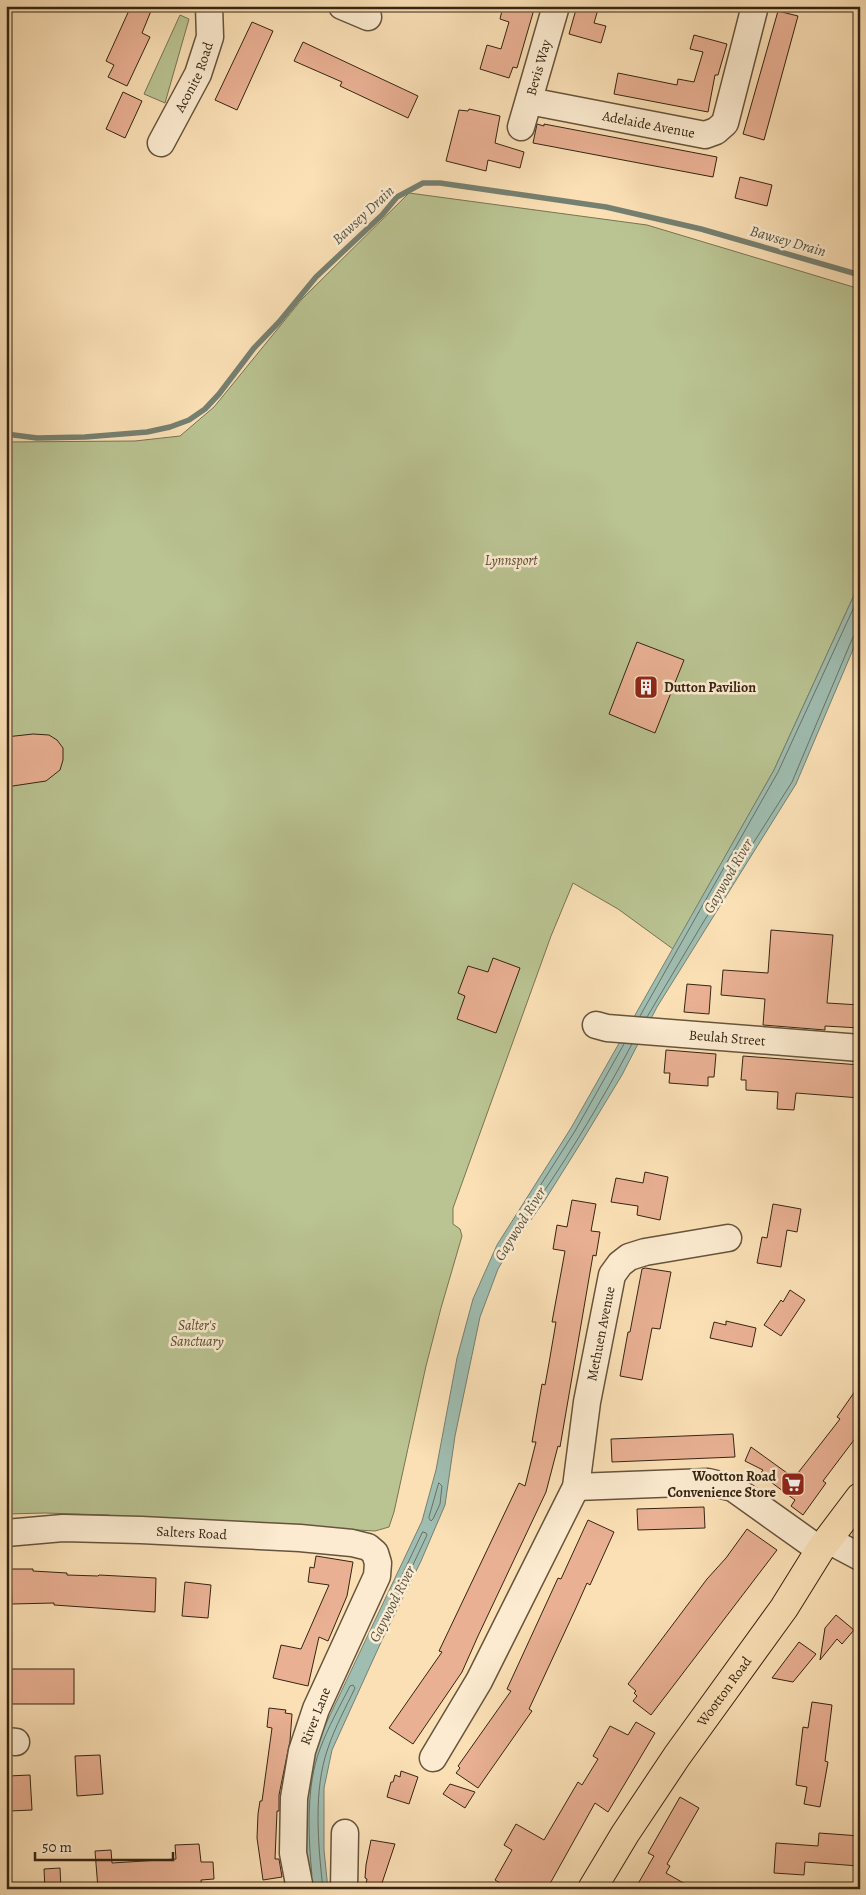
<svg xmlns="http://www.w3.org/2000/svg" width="866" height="1895" font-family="Alegreya,serif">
  <rect width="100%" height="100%" fill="#fbe0b6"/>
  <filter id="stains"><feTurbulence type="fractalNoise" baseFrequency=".004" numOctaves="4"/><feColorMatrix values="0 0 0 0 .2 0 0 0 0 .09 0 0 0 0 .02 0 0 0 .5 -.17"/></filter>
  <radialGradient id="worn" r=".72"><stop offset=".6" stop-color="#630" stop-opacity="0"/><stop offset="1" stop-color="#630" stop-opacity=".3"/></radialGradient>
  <g fill="#bac392" stroke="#787452">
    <path d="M180,15L189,19L165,103L144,94Z"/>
    <path d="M409,193L647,225L860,289V582L774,770L673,949L618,909L573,883L551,936L453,1208V1224L460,1229L462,1236L441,1308L426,1366L394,1512L389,1527L375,1531L238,1523L113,1519L109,1515L45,1513L6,1514V442L135,441L180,436L214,407L302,299Z"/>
  </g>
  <path fill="#9fbdb1" stroke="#758071" d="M860,582V633L796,784L657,1007L622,1075L582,1141L545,1200L508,1252L498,1269L480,1317L455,1436L445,1505L421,1561L382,1640L332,1750L324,1788V1850L328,1889H308L303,1833L307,1783L314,1749L422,1521L436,1470L457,1358L473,1299L497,1245L571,1128L774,770Z"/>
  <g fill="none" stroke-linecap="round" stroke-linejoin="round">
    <g stroke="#6a7162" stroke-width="1">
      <path d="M640,1016L778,772L860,594"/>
      <path d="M647,1017L704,921L792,782L853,637L856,634L860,633"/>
      <path d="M624,1044L575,1131L517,1222L518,1225L521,1224C562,1168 599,1106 632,1044"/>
      <path d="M439,1483L442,1486L440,1504L433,1519L431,1521L429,1518Z"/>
      <path d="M423,1532L426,1533L427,1535L396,1601L393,1602L391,1599Z"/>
      <path d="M312,1875C308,1837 306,1785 320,1749C328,1727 340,1706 350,1686L353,1685L355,1688C346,1707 335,1727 328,1748C313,1790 318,1844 323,1889"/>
    </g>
    <path stroke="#758071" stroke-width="5.5" d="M6,434L37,438L85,437L147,432L170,427L189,420L205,409L219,394L254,348L279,322L316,277L382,215L397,197L423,183H440L606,207L701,229L860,275"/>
  </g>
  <g fill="#e9b093" stroke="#352512">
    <path d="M131,6H153L142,33L150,37L127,86L108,77L114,65L106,61Z"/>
    <path d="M503,6H535L517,68L513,67L509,78L480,69L487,45L501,49L509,22L500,19Z"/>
    <path d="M577,6H599L594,23L606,26L601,43L569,34Z"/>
    <path d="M778,11L798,16L764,140L743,134Z"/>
    <path d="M252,22L273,31L237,110L215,100Z"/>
    <path d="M694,35L727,44L718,75H715L708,112L614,94L618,73L677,85L678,79L694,82L703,52L690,49Z"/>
    <path d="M303,42L418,96L408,118L340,86L342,82L294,61Z"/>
    <path d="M123,92L142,101L125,138L106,129Z"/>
    <path d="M469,109L500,116L495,143L524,152L520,168L488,160L486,171L446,161L459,110L468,111Z"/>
    <path d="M537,124L544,126V124L717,157L713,177L533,143Z"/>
    <path d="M740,177L772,185L767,206L735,198Z"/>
    <path d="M637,642L684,660L655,733L609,714Z"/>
    <path d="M33,734L49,735L57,740L63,748V760L60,770L46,781L6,787V737Z"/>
    <path d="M771,930L833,935L827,1003L860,1005V1028L825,1026V1030L763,1025L765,999L721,995L723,970L768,973Z"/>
    <path d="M493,958L520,968L496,1033L457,1019L465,996L458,993L468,966L488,972Z"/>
    <path d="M687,984L711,986L709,1014L684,1012Z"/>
    <path d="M666,1050L716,1054L714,1077H708V1086L669,1083L670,1073H664Z"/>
    <path d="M743,1056L860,1065V1098L796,1093L794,1110L777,1109L778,1092L746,1090V1080H741Z"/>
    <path d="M645,1172L668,1177L660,1220L637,1215L638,1206L611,1202L616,1178L643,1183Z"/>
    <path d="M572,1200L596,1204L591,1231L600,1232L596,1256L593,1255L560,1447L558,1446L546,1492L478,1636L462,1672L413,1744L389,1728L442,1652L439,1651L519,1483L525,1486L536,1442H532L542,1384L545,1385L549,1363L556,1322H552L565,1251L553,1249L557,1225L567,1227Z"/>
    <path d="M773,1204L801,1209L797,1232L787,1230L781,1267L757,1263L762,1237L767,1238Z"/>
    <path d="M645,1268L671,1272L660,1329L652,1328L642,1380L620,1376L628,1332H630L642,1269Z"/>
    <path d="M790,1290L805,1300L781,1336L764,1325L781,1300L783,1302Z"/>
    <path d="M726,1321L756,1328L752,1347L710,1338L714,1322L726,1325Z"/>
    <path d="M860,1384V1432L823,1481L826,1483L803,1515L791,1506L795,1500L760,1474L763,1470L745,1461L751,1447L794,1478L840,1419L837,1417Z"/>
    <path d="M733,1434L735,1457L612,1462L611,1439Z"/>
    <path d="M704,1507L705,1528L638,1530L637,1509Z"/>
    <path d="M588,1520L614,1532L590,1585L587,1583L575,1610L529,1709L532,1711L478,1788L456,1773L460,1768L458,1766L511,1691L507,1689L558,1578L561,1579Z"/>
    <path d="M747,1529L777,1550L651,1715L633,1701L637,1696L634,1693L636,1691L628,1684L707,1579L726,1558Z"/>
    <path d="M316,1556L353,1562L347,1596L328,1641L319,1637L308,1686L273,1678L281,1645L301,1649L329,1585L308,1582L310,1567L314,1568Z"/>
    <path d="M11,1569H33V1571L67,1573V1575L98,1576L99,1575L156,1578L155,1612L54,1605V1603L12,1604Z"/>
    <path d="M185,1582L211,1585L208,1618L182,1616Z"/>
    <path d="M836,1615L854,1630L842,1644L837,1639L820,1660L825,1628Z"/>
    <path d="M799,1642L816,1654L793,1682L772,1678Z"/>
    <rect x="12" y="1669" width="62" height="35"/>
    <path d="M812,1702L832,1705L825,1761L828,1762L820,1807L804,1804L807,1787L796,1785L803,1727L808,1728Z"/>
    <path d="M269,1708L286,1710L285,1713L292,1714L290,1741L279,1795V1811H277L275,1859H279L282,1877L263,1880L257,1838L258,1814L260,1801H262L272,1728L267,1727Z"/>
    <path d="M636,1722L655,1733L608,1812L595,1803L547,1889H510L495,1880L512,1850L504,1845L516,1824L544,1840L578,1782L582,1785L598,1759L593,1756L610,1726L628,1735Z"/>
    <path d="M100,1755L103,1794L77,1796L75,1756Z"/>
    <path d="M401,1771L418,1777L409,1804L387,1797L391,1782H393L395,1775L400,1777Z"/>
    <path d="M30,1775L32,1810L10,1811L8,1776Z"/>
    <path d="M450,1784L475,1792L465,1808L443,1794Z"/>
    <path d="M680,1797L699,1808L667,1864L670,1866L666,1873L694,1889H635L654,1856L648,1853Z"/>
    <path d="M819,1833L860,1836L859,1866L805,1862L804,1875L774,1873L776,1843L818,1846Z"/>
    <path d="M371,1840L395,1844L380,1889H365L367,1879L365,1878L366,1865Z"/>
    <path d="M199,1844L201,1862H213L214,1879L201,1880L202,1889H98L95,1851L111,1850L112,1863L176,1859L175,1845Z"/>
    <path d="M60,1868L61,1889H45L44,1869Z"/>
  </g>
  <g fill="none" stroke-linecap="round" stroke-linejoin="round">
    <g stroke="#66543b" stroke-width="29">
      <g id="minor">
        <path d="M342,6L368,17"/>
        <path id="s1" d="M529,101L705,135L716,131L725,123L755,6"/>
        <path id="s2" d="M521,127L556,6"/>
        <path id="s3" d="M161,143L198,74L210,37L209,6"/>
        <path id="s4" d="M596,1025L607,1028L860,1048"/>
        <path d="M576,1487L708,1482L733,1488L820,1550"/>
        <path id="s5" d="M6,1533L63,1528L141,1530L300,1538L352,1543L368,1547L375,1553L378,1563L377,1576L316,1709L302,1751L294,1798L293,1853L300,1889"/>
        <path d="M828,1540L860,1557"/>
        <path d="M6,1741L16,1742"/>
        <path id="s6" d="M433,1758L479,1681L576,1487L587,1402L612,1275L620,1264L629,1257L645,1252L728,1238"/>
        <path d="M344,1889L345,1833"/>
      </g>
    </g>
    <g stroke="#352512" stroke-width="30">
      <g id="major">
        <path id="s7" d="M592,1889L625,1834L677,1756L784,1608L820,1550L860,1497"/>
      </g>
    </g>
    <use href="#minor" stroke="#fcebd0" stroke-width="26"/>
    <use href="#major" stroke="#fbe0b6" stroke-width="28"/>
  </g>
  <defs>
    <g id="building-square" transform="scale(1.25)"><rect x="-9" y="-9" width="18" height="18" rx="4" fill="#8f2418" stroke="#fcebd0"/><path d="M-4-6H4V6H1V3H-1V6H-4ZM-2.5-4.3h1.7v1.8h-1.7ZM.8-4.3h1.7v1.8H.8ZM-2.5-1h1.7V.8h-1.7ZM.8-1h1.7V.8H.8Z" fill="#fff"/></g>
    <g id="supermarket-square" transform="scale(1.25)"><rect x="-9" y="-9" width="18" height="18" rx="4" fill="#8f2418" stroke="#fcebd0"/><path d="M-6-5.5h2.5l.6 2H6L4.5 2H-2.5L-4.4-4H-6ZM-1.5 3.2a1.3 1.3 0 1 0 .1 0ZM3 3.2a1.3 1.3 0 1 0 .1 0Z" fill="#fff"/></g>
  </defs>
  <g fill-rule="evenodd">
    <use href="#building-square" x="646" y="687"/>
    <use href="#supermarket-square" x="793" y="1484"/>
  </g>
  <g text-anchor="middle" stroke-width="5" stroke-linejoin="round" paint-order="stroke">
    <g font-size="14" fill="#352512" stroke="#fcebd0">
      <text dy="5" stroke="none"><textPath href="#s2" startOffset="62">Bevis Way</textPath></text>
      <text dy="5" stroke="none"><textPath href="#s3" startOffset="74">Aconite Road</textPath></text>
      <text dy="5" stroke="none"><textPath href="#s1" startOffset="122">Adelaide Avenue</textPath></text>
      <text dy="5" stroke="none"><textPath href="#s4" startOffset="132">Beulah Street</textPath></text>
      <text dy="5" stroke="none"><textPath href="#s6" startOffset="462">Methuen Avenue</textPath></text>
      <text dy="5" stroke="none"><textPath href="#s5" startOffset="186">Salters Road</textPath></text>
      <text dy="5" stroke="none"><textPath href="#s7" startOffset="238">Wootton Road</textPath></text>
      <text transform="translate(315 1716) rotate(-69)" y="5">River Lane</text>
    </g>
    <g font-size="14" font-style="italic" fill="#564c32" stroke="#fcebd0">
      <text x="511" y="565">Lynnsport</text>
      <text x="197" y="1330">Salter's<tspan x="197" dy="16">Sanctuary</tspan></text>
    </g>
    <g font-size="14" font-weight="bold" fill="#352512" stroke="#fcebd0" text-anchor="start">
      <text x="664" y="692">Dutton Pavilion</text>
      <text x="776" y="1481" text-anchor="end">Wootton Road<tspan x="776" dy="16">Convenience Store</tspan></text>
    </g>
    <g font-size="15" font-style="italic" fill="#555342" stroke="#fcebd0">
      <text transform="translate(363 215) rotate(-43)" y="5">Bawsey Drain</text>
      <text transform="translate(788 241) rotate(16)" y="5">Bawsey Drain</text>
      <text transform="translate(728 876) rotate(-60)" y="5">Gaywood River</text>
      <text transform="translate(520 1224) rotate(-58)" y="5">Gaywood River</text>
      <text transform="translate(392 1604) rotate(-63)" y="5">Gaywood River</text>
    </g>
  </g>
  <rect width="866" height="1895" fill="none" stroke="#fbe0b6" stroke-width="25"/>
  <rect x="8" y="8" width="851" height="1880" fill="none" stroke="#352512" stroke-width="2.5"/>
  <rect x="12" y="12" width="841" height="1870" fill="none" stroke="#352512"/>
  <path d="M35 1852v8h138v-8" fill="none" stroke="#352512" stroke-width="2.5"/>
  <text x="42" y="1852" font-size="15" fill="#352512" stroke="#fcebd0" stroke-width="4" paint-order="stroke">50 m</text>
  <rect width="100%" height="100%" filter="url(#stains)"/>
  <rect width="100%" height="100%" fill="url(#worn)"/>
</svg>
